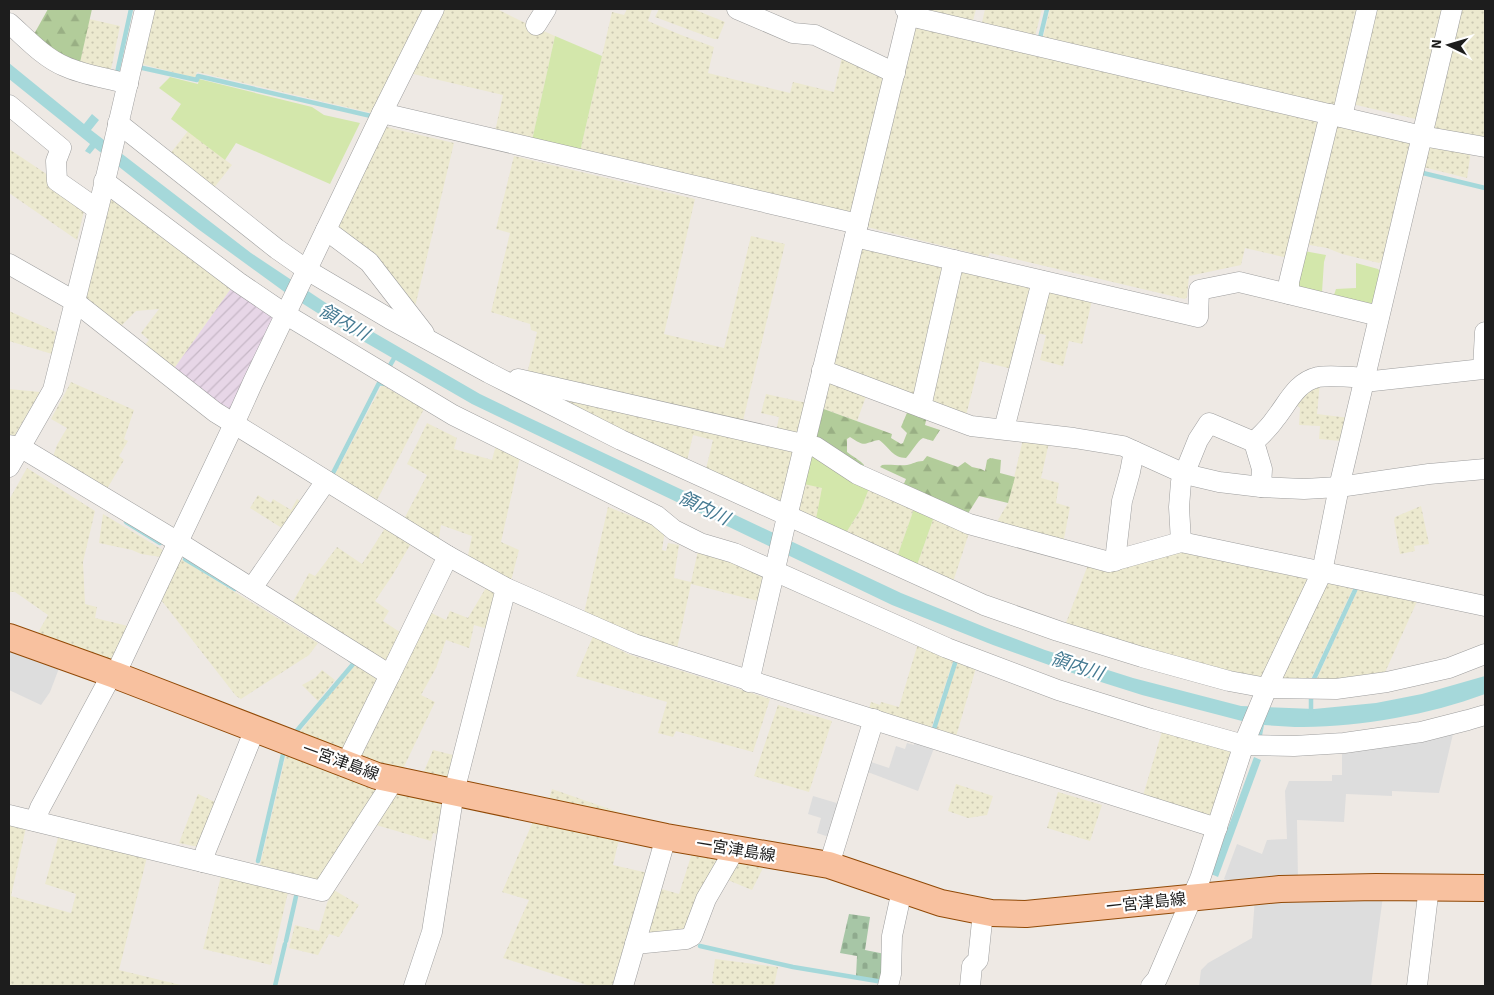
<svg xmlns="http://www.w3.org/2000/svg" width="1494" height="995" font-family="'Source Sans 3','Noto Sans JP',sans-serif">
  <defs>
    <pattern id="industrial-furrows" width="10" height="10" patternUnits="userSpaceOnUse" patternTransform="scale(1.25)"><rect width="10" height="10" fill="#e7d6e7"/><path d="M-1 1l2-2M0 10L10 0M9 11l2-2" fill="none" stroke="#c6b7c6"/></pattern>
    <pattern id="farmland-dots" width="8" height="8" patternUnits="userSpaceOnUse" patternTransform="scale(1.25)"><rect width="8" height="8" fill="#ece9cf"/><path d="M2 2h.1M6 6h.1" fill="none" stroke="#cac7b1" stroke-width="1.8" stroke-linecap="round"/></pattern>
    <pattern id="forest-firs" width="22" height="20" patternUnits="userSpaceOnUse" patternTransform="scale(1.25)"><rect width="22" height="20" fill="#b2cc9a"/><path d="M5 1l3.5 6h-7zM16 11l3.5 6h-7z" fill="#99af84"/></pattern>
    <pattern id="cemetery-stones" width="16" height="16" patternUnits="userSpaceOnUse" patternTransform="scale(1.25)"><rect width="16" height="16" fill="#a7c6a6"/><path d="M2 7V4a2 2 0 0 1 4 0v3zM10 15v-3a2 2 0 0 1 4 0v3z" fill="#8faa8e"/></pattern>
  </defs>
  <rect width="100%" height="100%" fill="#eee9e4"/>
  <path fill="url(#industrial-furrows)" d="M234,284L278,313L233,415L170,374Z"/>
  <g fill="url(#farmland-dots)">
    <path d="M151,9H428L376,114L197,72L195,78L138,63Z"/>
    <path d="M440,9H497L521,21L555,36L531,145L494,136L503,95L409,73Z"/>
    <path d="M627,9H652L648,21L681,35L714,47L708,73L790,93L793,82L834,92L843,53L884,75L851,218L579,156L612,12L624,15Z"/>
    <path d="M659,9H693L725,22L718,39H714L655,17Z"/>
    <path d="M918,9H976L972,25Z"/>
    <path d="M985,9H1042L1034,40L981,27Z"/>
    <path d="M1050,9H1364L1339,112L1042,42Z"/>
    <path d="M1370,9H1446L1420,120L1348,103Z"/>
    <path d="M1459,9H1485V143L1433,133Z"/>
    <path d="M89,19L120,26L110,74L79,67Z"/>
    <path d="M913,23L1322,117L1292,259L1245,248L1241,265L1189,276L1187,297L1185,299L990,253L988,257L863,226Z"/>
    <path d="M1331,124L1414,141L1405,165L1382,261L1379,263L1342,254L1327,248L1304,244Z"/>
    <path d="M382,126L454,143L414,311L336,230Z"/>
    <path d="M188,131L232,165L213,189L169,155Z"/>
    <path d="M1428,145L1471,151L1467,178L1423,167Z"/>
    <path d="M9,149L51,177L85,207L77,240L9,193Z"/>
    <path d="M514,156L695,199L664,334L724,348L751,236L785,244L742,425L527,374L537,332L531,330L530,324L491,312L510,233L496,229Z"/>
    <path d="M110,193L234,284L170,374L141,350L149,340L141,333L159,309L136,311L118,329L84,302Z"/>
    <path d="M859,244L947,261L920,400L833,370Z"/>
    <path d="M956,266L1036,283L1016,370L980,361L965,419L927,406Z"/>
    <path d="M1044,287L1093,296L1082,344L1069,341L1063,366L1040,360L1046,335L1033,332Z"/>
    <path d="M9,311L56,332L52,354L9,341Z"/>
    <path d="M828,379L868,391L857,421L821,408Z"/>
    <path d="M1320,381L1317,414L1350,418L1340,441L1319,439L1320,426L1299,425L1300,408L1292,401Z"/>
    <path d="M71,382L134,410L124,439L128,441L119,456L124,460L104,494L51,462L57,445L67,428L51,419Z"/>
    <path d="M522,384L796,451L780,508L705,473L713,440L693,435L686,465Z"/>
    <path d="M382,385L424,409L375,504L333,478Z"/>
    <path d="M9,389L40,392L11,442H9Z"/>
    <path d="M766,394L807,403L799,435L776,432L779,417L761,413Z"/>
    <path d="M427,423L457,438L454,449L492,460L496,445L520,457L501,542L519,550L511,581L467,560L472,536L441,525L438,543L403,521L427,475L407,464Z"/>
    <path d="M1024,435L1050,438L1041,478L1059,483L1056,503L1070,507L1063,544L995,525L1008,503Z"/>
    <path d="M27,468L95,511L83,562L85,604L97,607L95,618L132,627L114,665L35,638L48,615L15,592H9V500Z"/>
    <path d="M804,484L823,487L815,524L797,515Z"/>
    <path d="M870,486L915,506L896,560L844,536L861,509Z"/>
    <path d="M258,495L271,503L273,499L291,510L297,499L304,504L285,530L250,508Z"/>
    <path d="M1421,506L1429,544L1414,546L1415,551L1400,554L1394,521L1395,517Z"/>
    <path d="M608,507L657,526L665,531L662,550L666,551L668,543L679,545L674,578L691,582L699,546L767,573L762,602L691,584L676,653L583,617Z"/>
    <path d="M103,514L163,550L161,557L141,554L132,550L99,543Z"/>
    <path d="M935,514L970,530L952,585L916,568Z"/>
    <path d="M387,525L413,540L392,576L375,601L389,611L383,621L406,636L389,668L290,607L309,573L315,576L337,547L362,564Z"/>
    <path d="M1185,549L1311,575L1263,680L1064,628L1089,562Z"/>
    <path d="M176,556L318,643L309,655L241,699L236,696L158,596Z"/>
    <path d="M1324,582L1355,584L1308,685L1276,684Z"/>
    <path d="M1360,585L1419,597L1382,679L1314,685Z"/>
    <path d="M487,586L500,593L488,629L474,625L469,648L446,640L436,668L421,695L435,702L400,775L354,760L425,610L446,620L450,611L468,618Z"/>
    <path d="M593,636L628,654L770,699L753,752L676,731L673,737L658,733L667,702L576,676Z"/>
    <path d="M919,640L955,655L930,732L868,712L871,702L880,705L881,702L899,707Z"/>
    <path d="M359,659L383,681L346,757L295,738Z"/>
    <path d="M957,661L976,668L955,740L934,733Z"/>
    <path d="M322,670L335,680L318,701L302,685L315,678Z"/>
    <path d="M778,705L832,721L809,792L754,776Z"/>
    <path d="M1163,728L1233,750L1213,817L1142,799Z"/>
    <path d="M287,750L380,784L320,881L260,865Z"/>
    <path d="M433,750L457,756L451,784L422,776Z"/>
    <path d="M956,784L993,796L987,815L968,818L948,811Z"/>
    <path d="M398,789L448,799L442,835L433,833L431,841L376,825Z"/>
    <path d="M552,789L621,813L620,818L547,806Z"/>
    <path d="M1058,792L1102,805L1090,841L1047,828Z"/>
    <path d="M198,794L221,805L203,848L179,843Z"/>
    <path d="M535,817L620,835L613,865L648,873L629,930L612,986H590L503,958L529,900L502,892Z"/>
    <path d="M9,818L27,823L11,896L71,913L76,894L45,884L60,831L148,853L119,970L185,986H9Z"/>
    <path d="M693,850L723,855L688,934L643,940L658,888L679,894Z"/>
    <path d="M736,858L766,862L752,890L723,878Z"/>
    <path d="M222,872L289,888L271,965L203,949Z"/>
    <path d="M334,890L359,905L339,937L329,934L318,955L289,948L295,925L319,931L327,903Z"/>
    <path d="M715,959L778,967L774,986H718L712,983Z"/>
  </g>
  <g fill="#d3e7ab">
    <path d="M555,36L602,56L579,156L531,145Z"/>
    <path d="M170,77L198,84L199,79L312,107L324,115L360,123L330,184L236,143L225,160L171,119L181,104L159,88Z"/>
    <path d="M1304,251L1326,255L1324,262L1322,292L1293,285Z"/>
    <path d="M1356,263L1378,269L1381,273L1373,304L1334,295L1336,289L1356,288Z"/>
    <path d="M810,455L870,486L861,509L844,536L815,524L822,488L804,484Z"/>
    <path d="M915,506L935,514L916,568L896,560Z"/>
  </g>
  <g fill="url(#forest-firs)">
    <path d="M48,9H92L79,67L33,36Z"/>
    <path d="M821,408L892,434L891,438L901,444L903,443L907,433L901,427L909,408L927,416L925,425L940,430L933,441L923,438C918,440 911,453 906,458C893,458 889,447 879,440C862,443 867,448 850,437L847,439V452C852,456 861,461 864,465L863,469L815,439Z"/>
    <path d="M927,456L958,467L965,462L972,467L981,469L985,471L987,460L990,458L1001,460L1000,473L1015,477L1008,503L979,496L967,515L902,488L906,479L880,467L882,465C890,464 900,466 907,465C913,464 916,461 923,461Z"/>
  </g>
  <path fill="url(#cemetery-stones)" d="M849,914L870,917L865,950L885,954L882,981L856,976L857,956L840,953Z"/>
  <g fill="#ddd">
    <path d="M9,646L61,663L50,692L41,705L9,690Z"/>
    <path d="M1453,734L1439,793L1392,791V796L1346,794L1344,822L1297,820L1298,881L1234,883L1224,879L1237,844L1262,854L1267,840L1287,839L1285,791L1289,781H1332V775H1342V754Z"/>
    <path d="M915,742L934,748L918,791L865,771L868,761L889,768L896,746L905,749L907,743L914,745Z"/>
    <path d="M813,796L840,804L829,837L817,833L821,818L808,814Z"/>
    <path d="M1383,896L1371,986H1199L1201,970L1208,963L1252,938L1255,898Z"/>
  </g>
  <g fill="#a5d8da">
    <path d="M9,63L84,124L92,114L99,120L91,130L251,253L347,317L480,394L519,413L901,593L992,630L1045,650L1133,678L1241,706L1314,709L1376,703L1422,694L1485,676V694C1428,715 1364,726 1303,727C1290,727 1277,726 1264,725L1262,736L1250,735L1242,721L1142,695L1063,670L993,645L892,605L472,404L349,333L286,293L198,229L95,148L90,154L85,151L90,144L9,79Z"/>
    <path d="M1254,757L1261,760L1218,877L1211,874Z"/>
  </g>
  <g fill="none" stroke-linecap="round" stroke-linejoin="round">
    <g stroke="#a5d8da" stroke-width="4.5">
      <path d="M1040,38L1047,9"/>
      <path d="M138,67L197,80L198,76L371,116"/>
      <path d="M117,73L131,9"/>
      <path d="M1423,173L1485,188"/>
      <path d="M389,367L396,355"/>
      <path d="M333,473L379,383L385,384"/>
      <path d="M126,522L160,543"/>
      <path d="M185,559L235,589"/>
      <path d="M1312,683L1357,586"/>
      <path d="M1311,713V697"/>
      <path d="M933,732L957,657"/>
      <path d="M294,734L354,663L350,660"/>
      <path d="M258,861L284,750"/>
      <path d="M286,941L297,892"/>
      <path d="M700,946L793,967L883,982"/>
      <path d="M275,986L285,944"/>
    </g>
    <g stroke="#9e9e9e" stroke-width="21">
      <g id="minor">
        <path d="M737,9L793,33L815,35L895,73"/>
        <path d="M905,9L914,17L1422,136L1485,147"/>
        <path d="M9,23C25,37 44,58 64,66C83,75 107,78 128,84"/>
        <path d="M536,25L546,9"/>
        <path d="M9,105L61,148L56,161L57,181L97,209"/>
        <path d="M382,113L858,224"/>
        <path d="M1342,117L1367,9"/>
        <path d="M118,123L277,249L307,270L390,319L489,373L621,440L984,605L1058,631L1142,657L1229,681L1267,688L1336,689L1387,682L1449,668L1485,654"/>
        <path d="M104,181L238,282L285,314L453,415L657,516L674,530L700,543L734,553L947,648L1058,690L1151,719L1244,745L1294,746L1344,743L1421,732L1468,720L1485,715"/>
        <path d="M326,230L369,262L424,333"/>
        <path d="M855,237L1198,317L1199,290L1239,282L1379,316"/>
        <path d="M9,264L74,301L215,412L448,556L506,588L634,644L1217,828"/>
        <path d="M1289,294V282L1330,114"/>
        <path d="M822,370L971,426L1074,438L1123,446L1185,474L1219,482L1261,487L1304,489L1339,487L1429,474L1485,469"/>
        <path d="M518,379L816,447L857,474L969,524L1109,562L1181,542L1485,606"/>
        <path d="M1364,382L1483,369L1485,332"/>
        <path d="M921,407L954,260"/>
        <path d="M1004,429L1042,281"/>
        <path d="M9,445L20,447L178,542L390,675L346,764"/>
        <path d="M9,467L53,390L106,177L145,9"/>
        <path d="M1261,487L1262,469L1254,442C1261,435 1269,428 1275,419C1288,403 1296,382 1318,377C1330,375 1352,377 1365,378"/>
        <path d="M1181,542L1179,507L1181,482L1198,440L1209,423L1254,442"/>
        <path d="M1115,561L1122,501L1130,472L1134,451"/>
        <path d="M252,588L326,481"/>
        <path d="M115,675L234,424L253,382L382,113L434,9"/>
        <path d="M390,675L448,556"/>
        <path d="M749,682L786,521L909,13"/>
        <path d="M9,815L322,891L394,780"/>
        <path d="M35,821L40,808L112,674"/>
        <path d="M203,862L206,850L255,729"/>
        <path d="M829,865L874,719"/>
        <path d="M635,944L686,939L692,936L706,899L735,849"/>
        <path d="M414,986L432,932L454,792L506,588"/>
        <path d="M623,986L666,837"/>
        <path d="M888,986L891,974L892,936L902,890"/>
        <path d="M970,986L972,966L978,960L983,912"/>
        <path d="M1151,986L1157,979L1200,879L1245,741L1267,688L1322,572L1339,487L1452,9"/>
        <path d="M1417,986L1429,887"/>
      </g>
    </g>
    <g stroke="#914906" stroke-width="28">
      <path id="major" d="M9,637L115,675L377,776L666,837L829,865L941,903L991,913L1026,914L1280,889L1376,887L1485,888"/>
    </g>
    <use href="#minor" stroke="#fff" stroke-width="20"/>
    <use href="#major" stroke="#f8c19f" stroke-width="26"/>
  </g>
  <g text-anchor="middle" stroke-width="4.5" stroke-linejoin="round" paint-order="stroke">
    <g font-size="16" fill="#1d1d1d" stroke="#fff">
      <text transform="translate(341 761) rotate(20)" y="6">一宮津島線</text>
      <text transform="translate(736 849) rotate(9)" y="6">一宮津島線</text>
      <text transform="translate(1146 902) rotate(-6)" y="6">一宮津島線</text>
    </g>
    <g font-size="18" font-style="italic" fill="#457a92" stroke="#fff">
      <text transform="translate(344 322) rotate(30)" y="6">領内川</text>
      <text transform="translate(704 508) rotate(26)" y="6">領内川</text>
      <text transform="translate(1077 666) rotate(18)" y="6">領内川</text>
    </g>
  </g>
  <rect width="1494" height="995" fill="none" stroke="#1d1d1d" stroke-width="20"/>
  <g transform="translate(1449 45) rotate(275)" stroke="#ffffff" stroke-width="4" paint-order="stroke">
  <path d="M0-4L9 19L0 12L-9 19Z" fill="#1d1d1d"/>
  <text y="-8" font-size="14" font-weight="bold" text-anchor="middle" fill="#1d1d1d">N</text>
  </g>
</svg>
